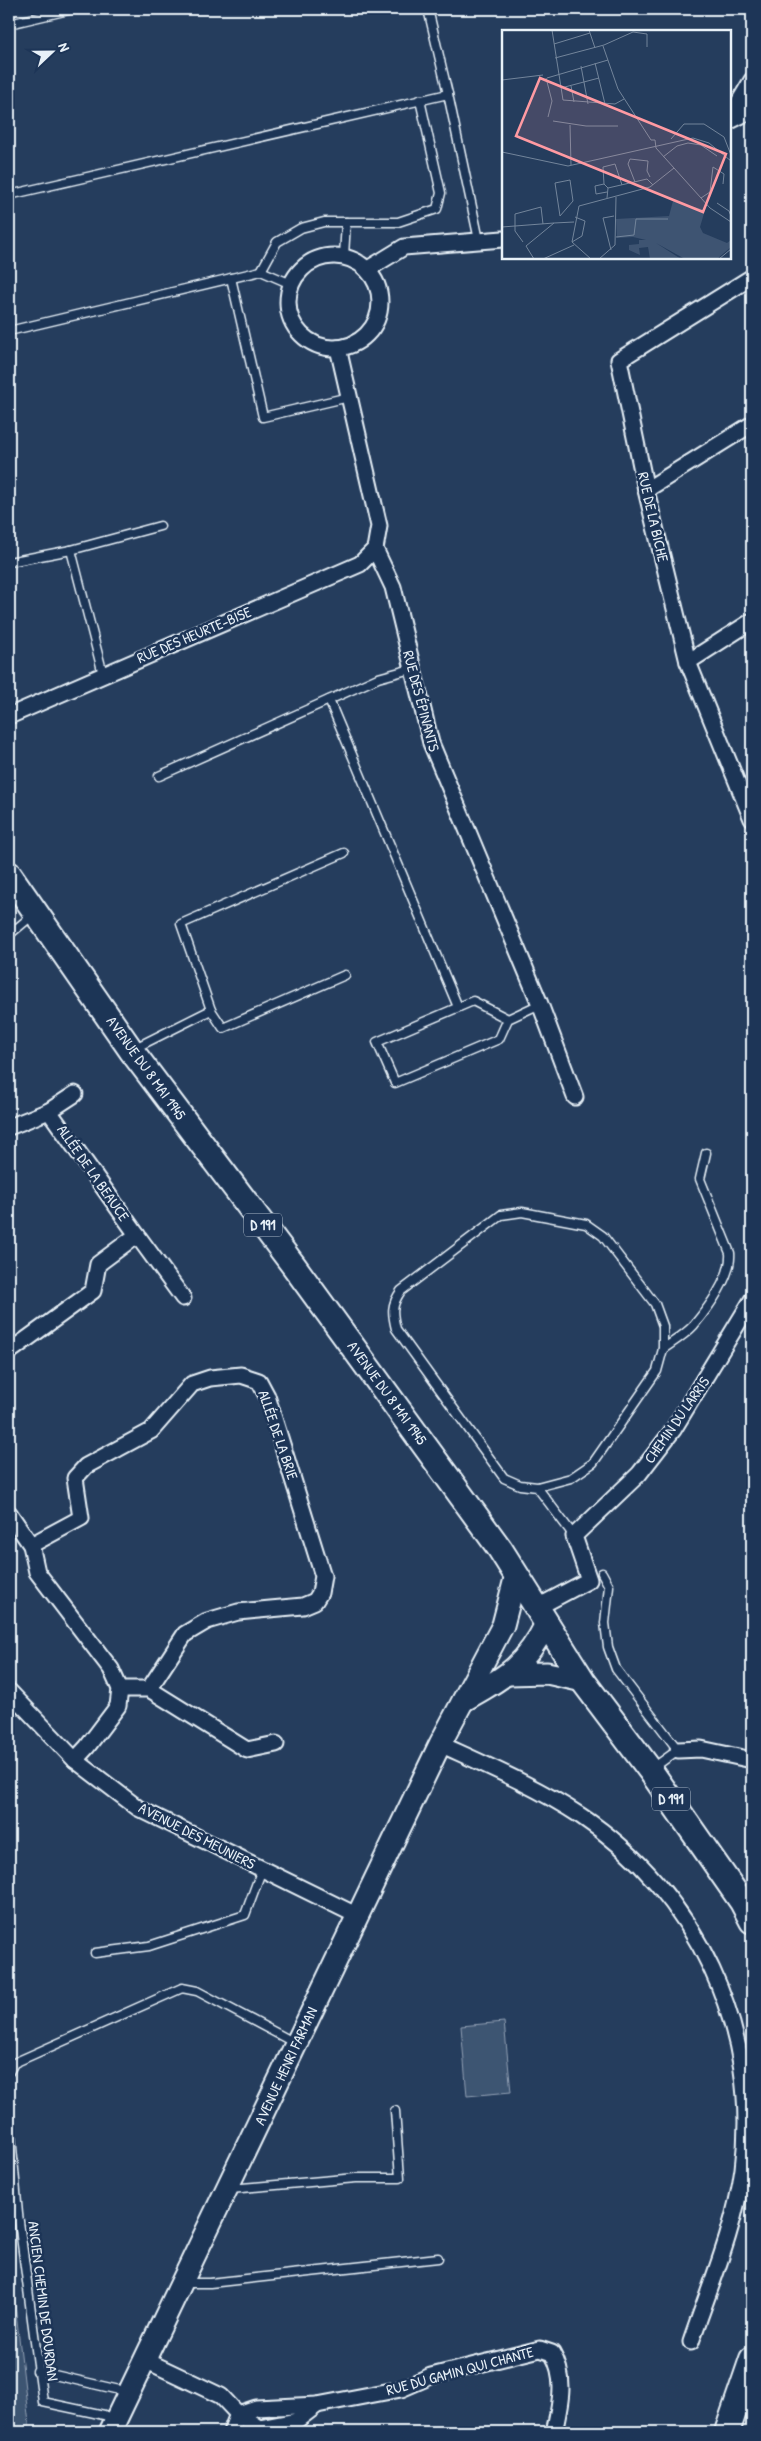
<svg xmlns="http://www.w3.org/2000/svg" width="761" height="2441" font-family="'Patrick Hand',sans-serif">
  <rect width="100%" height="100%" fill="#253d5d"/>
  <filter id="ink" filterUnits="userSpaceOnUse"><feTurbulence type="fractalNoise" baseFrequency=".02" numOctaves="2"/><feDisplacementMap in="SourceGraphic" scale="10" xChannelSelector="R" yChannelSelector="G"/><feConvolveMatrix kernelMatrix="1 2 1 2 8 2 1 2 1" color-interpolation-filters="sRGB"/></filter>
  <g filter="url(#ink)">
    <g fill="#3e5472" stroke="#93a2b5">
      <path d="M504,2022L511,2092L467,2096L461,2026Z"/>
      <path d="M9,2252L30,2432H9Z"/>
    </g>
    <g fill="none" stroke-linecap="round" stroke-linejoin="round">
      <g stroke="#e8f1f8" stroke-width="11">
        <g id="lane">
          <path d="M428,9L448,94"/>
          <path d="M9,24L73,9"/>
          <path d="M9,195L448,94L479,240"/>
          <path d="M344,256L346,222"/>
          <path d="M261,271L277,242L301,228L324,222H398L437,209L441,193L420,100"/>
          <path d="M231,278L263,417L349,397"/>
          <path d="M9,331L261,271L291,284"/>
          <path d="M9,562L71,550"/>
          <path d="M103,674L71,550L160,526"/>
          <path d="M329,700L458,1007"/>
          <path d="M159,776L378,678L411,669"/>
          <path d="M10,934L34,914"/>
          <path d="M211,1010L223,1028L345,975"/>
          <path d="M508,1019L473,1001L377,1042L395,1083L499,1039L508,1019L540,1004"/>
          <path d="M133,1049L211,1010L181,924L344,853"/>
          <path d="M663,1349C673,1342 686,1334 694,1325C709,1307 732,1277 730,1253L700,1179L706,1153"/>
          <path d="M537,1487L571,1478L593,1463L657,1371L663,1349V1326L655,1304L603,1236L586,1224L522,1212L501,1215L401,1291C391,1305 392,1313 396,1329L504,1478L520,1485L537,1487L574,1536"/>
          <path d="M602,1573L609,1586L605,1623L608,1647L616,1669L678,1750L653,1768"/>
          <path d="M9,1712L19,1702"/>
          <path d="M95,1953L149,1946L245,1915L262,1869"/>
          <path d="M9,2072L14,2063L182,1988L197,1991L295,2043"/>
          <path d="M9,2114L18,2214L43,2402L104,2415L114,2420"/>
          <path d="M230,2189L356,2178H400L395,2111"/>
          <path d="M183,2283H210L438,2258"/>
          <path d="M37,2371L128,2392"/>
        </g>
      </g>
      <g stroke="#e8f1f8" stroke-width="19">
        <g id="street">
          <path d="M730,117L752,80"/>
          <path d="M730,121L752,110"/>
          <circle cx="334" cy="302" r="46"/>
          <path d="M368,269L404,247L503,239"/>
          <path d="M752,277L619,360L646,490L688,662L752,819"/>
          <path d="M338,348L379,526L375,549L393,587L431,743L540,1004L575,1097"/>
          <path d="M646,490L752,424"/>
          <path d="M688,662L752,621"/>
          <path d="M9,716L360,564L375,549"/>
          <path d="M49,1111L75,1094"/>
          <path d="M9,1127L49,1111L137,1235L98,1264L93,1291L9,1352"/>
          <path d="M137,1235L183,1298"/>
          <path d="M9,1513L31,1545L37,1572L111,1669L120,1689L118,1706L87,1747L75,1760"/>
          <path d="M31,1545L81,1518L75,1478L86,1466L151,1431L192,1384L210,1378L241,1375L259,1381L267,1396L323,1576L320,1593L315,1601L303,1606L238,1612L207,1621L185,1634L149,1689"/>
          <path d="M536,1608L589,1580L574,1536L639,1474L673,1430L752,1300"/>
          <path d="M120,1689H149L247,1750L276,1744"/>
          <path d="M9,1691L75,1760L138,1808L358,1916"/>
          <path d="M440,1744C488,1766 537,1787 581,1816C696,1892 761,2031 743,2169C735,2228 710,2286 691,2342"/>
          <path d="M678,1750L701,1749L752,1760"/>
          <path d="M145,2360L221,2396L238,2414L259,2428L296,2421L317,2405"/>
          <path d="M238,2414L256,2408L317,2405L401,2389L431,2376L540,2349L552,2353C567,2378 560,2405 554,2432"/>
          <path d="M231,2432L238,2414"/>
        </g>
      </g>
      <g stroke="#e8f1f8" stroke-width="25">
        <g id="secondary">
          <path d="M509,1674L547,1673L583,1681"/>
          <path d="M463,1701C504,1677 524,1668 546,1624"/>
          <path d="M110,2432L440,1744L503,1625L516,1575"/>
        </g>
      </g>
      <g stroke="#e8f1f8" stroke-width="28">
        <g id="primary">
          <path d="M9,874L131,1050L294,1266L500,1549L583,1681L650,1770L742,1902L752,1921"/>
          <path d="M727,2432L752,2359"/>
        </g>
      </g>
      <use href="#lane" stroke="#1d3557" stroke-width="8"/>
      <use href="#street" stroke="#1d3557" stroke-width="15"/>
      <use href="#secondary" stroke="#1d3557" stroke-width="21"/>
      <use href="#primary" stroke="#1d3557" stroke-width="24"/>
    </g>
  </g>
  <g text-anchor="middle" stroke-width="5" stroke-linejoin="round" paint-order="stroke">
    <g fill="#1d3557" stroke="#abb9c8" stroke-width="1">
      <rect x="244" y="1213.5" width="38" height="23" rx="4"/>
      <rect x="652" y="1787.5" width="38" height="23" rx="4"/>
    </g>
    <g font-size="14" font-weight="bold" fill="#e8f1f8">
      <text x="263" y="1230">D 191</text>
      <text x="671" y="1804">D 191</text>
    </g>
    <g font-size="15" fill="#e8f1f8" stroke="#1d3557">
      <text transform="translate(653 517) rotate(77)" y="5">RUE DE LA BICHE</text>
      <text transform="translate(194 635) rotate(-23)" y="5">RUE DES HEURTE-BISE</text>
      <text transform="translate(421 701) rotate(75)" y="5">RUE DES ÉPINANTS</text>
      <text transform="translate(146 1068) rotate(54)" y="5">AVENUE DU 8 MAI 1945</text>
      <text transform="translate(93 1173) rotate(55)" y="5">ALLÉE DE LA BEAUCE</text>
      <text transform="translate(387 1393) rotate(54)" y="5">AVENUE DU 8 MAI 1945</text>
      <text transform="translate(677 1420) rotate(-55)" y="5">CHEMIN DU LARRIS</text>
      <text transform="translate(278 1435) rotate(71)" y="5">ALLÉE DE LA BRIE</text>
      <text transform="translate(197 1836) rotate(27)" y="5">AVENUE DES MEUNIERS</text>
      <text transform="translate(286 2066) rotate(-65)" y="5">AVENUE HENRI FARMAN</text>
      <text transform="translate(43 2301) rotate(83)" y="5">ANCIEN CHEMIN DE DOURDAN</text>
      <text transform="translate(460 2371) rotate(-15)" y="5">RUE DU GAMIN QUI CHANTE</text>
    </g>
  </g>
  <g transform="translate(502 30)">
    <rect width="229" height="229" fill="#253d5d"/>
    <path d="M171,171L203,180L198,197L201,203L225,213L229,210V217L215,229H183L154,213L179,229H148L146,217L137,218L138,225L127,220V215L137,214V210H144L131,207L115,208L114,189L167,186Z" fill="#3e5472"/>
    <path fill="none" stroke="#73859b" stroke-width="1" d="M50,0L61,70L113,74L122,69M87,0L93,18M52,14L88,3M101,16L116,59L149,110H153L154,118M53,28L102,15L131,2L145,4V17M93,33L103,74M79,36L86,74M44,48L50,71L46,87M45,48L106,30M0,50L41,45M69,56L72,72M59,58L97,48M51,91L84,96H116M68,95L69,135M169,109L182,94H202L222,107L229,125M154,118L208,178L229,192M0,122L66,136L191,108L207,113L229,131M161,127L175,116L186,113L199,115L215,126M68,150L71,171L58,186L53,153ZM133,152L126,134L128,129L146,131L145,141L148,147M102,154L93,156L94,164L105,162M106,158L102,154L101,137L113,134L120,155M105,168L106,158L145,149L151,155M199,168L208,162L211,137L222,144L221,154M215,173L227,181L229,186M0,197L52,193M114,207L132,205L134,189H166M21,212L13,201V184L39,177L41,194M70,212L80,206L83,191L73,187M109,220L101,188L112,186M32,229L24,216L52,193L72,192M41,229L72,215M89,229L70,212L77,176L148,157L172,138M97,229L113,215L114,167M217,229L229,219"/>
    <path fill="#ff9aa2" fill-opacity="0.15" stroke="#ff9aa2" stroke-width="2.5" d="M38,48L224,124L201,182L14,106Z"/>
    <rect width="229" height="229" fill="none" stroke="#e8f1f8" stroke-width="2.5"/>
  </g>
  <rect width="761" height="2441" fill="none" stroke="#1d3557" stroke-width="30"/>
  <rect x="15" y="15" width="731" height="2411" fill="none" stroke="#e8f1f8" stroke-width="2" filter="url(#ink)"/>
  <g transform="translate(52 52) rotate(68)" stroke="#1d3557" stroke-width="4" paint-order="stroke">
  <path d="M0-4L9 19L0 12L-9 19Z" fill="#e8f1f8"/>
  <text y="-8" font-size="14" font-weight="bold" text-anchor="middle" fill="#e8f1f8">N</text>
  </g>
</svg>
